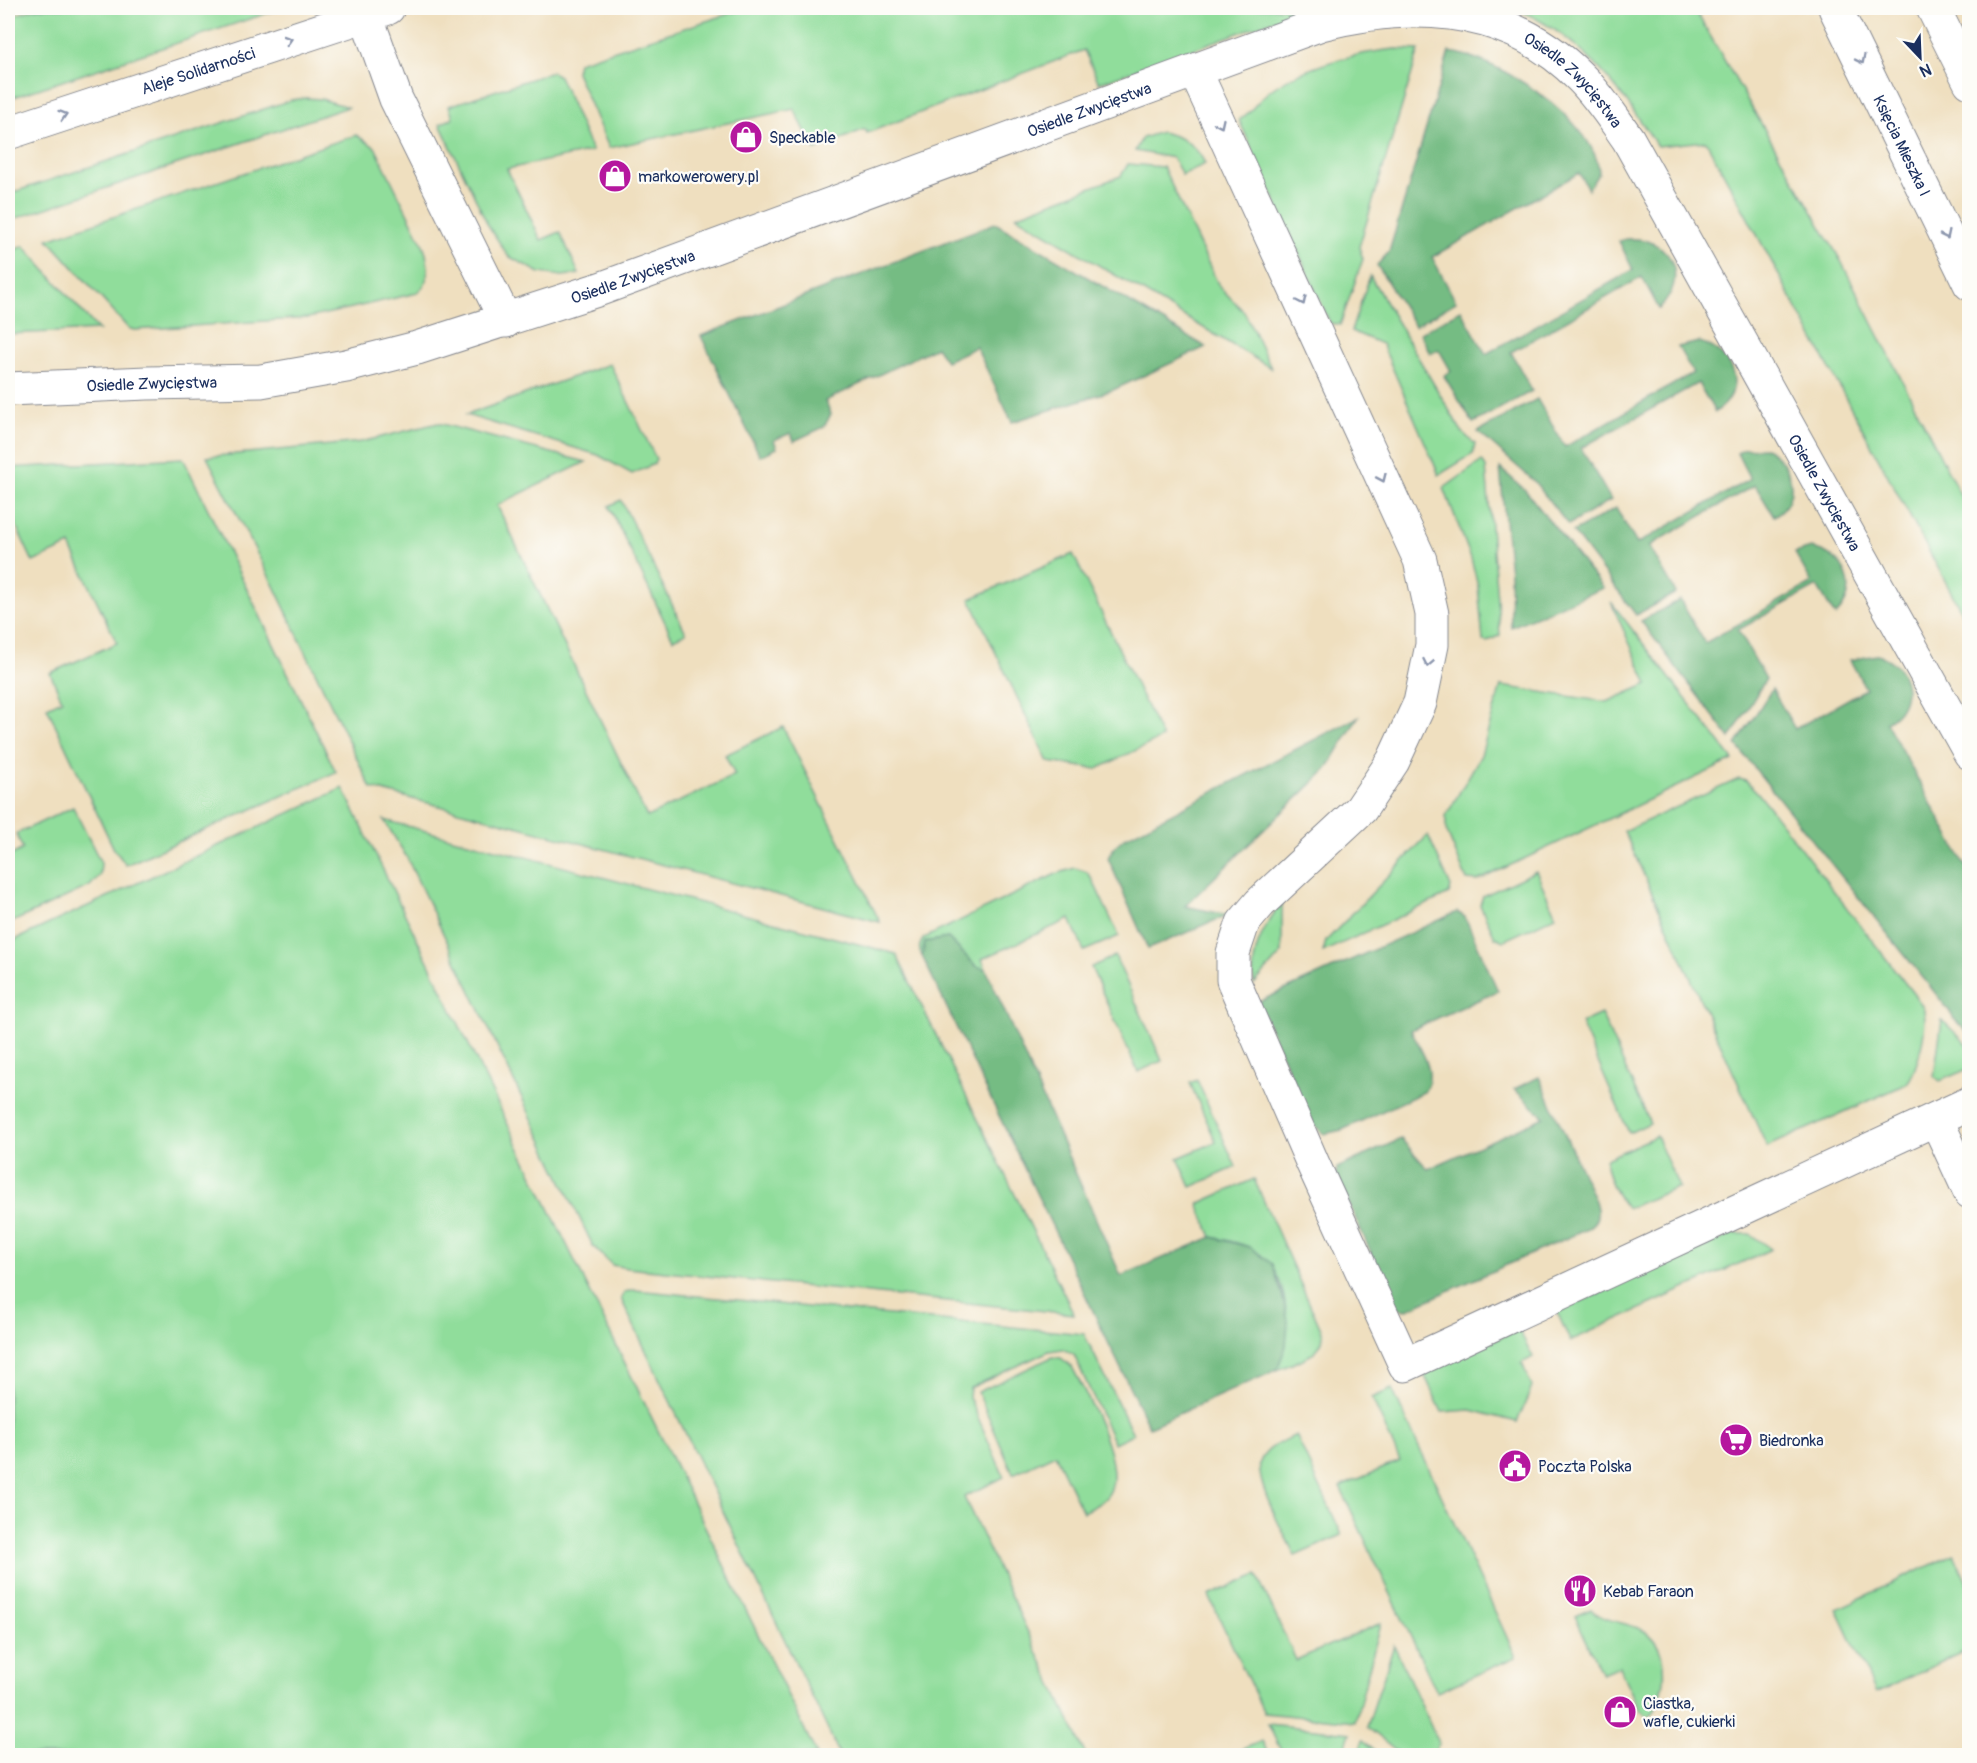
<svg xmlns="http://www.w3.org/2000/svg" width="1977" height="1763" font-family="Pangolin,sans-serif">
  <rect width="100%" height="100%" fill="#fdfcf7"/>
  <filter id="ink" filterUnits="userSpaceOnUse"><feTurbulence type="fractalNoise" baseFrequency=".0167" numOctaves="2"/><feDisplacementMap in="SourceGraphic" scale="12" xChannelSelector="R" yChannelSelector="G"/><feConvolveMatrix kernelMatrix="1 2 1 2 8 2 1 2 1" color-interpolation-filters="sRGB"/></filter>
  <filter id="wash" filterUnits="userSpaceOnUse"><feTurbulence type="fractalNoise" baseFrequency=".008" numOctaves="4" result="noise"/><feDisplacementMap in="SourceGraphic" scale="24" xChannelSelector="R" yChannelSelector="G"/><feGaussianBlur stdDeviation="1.35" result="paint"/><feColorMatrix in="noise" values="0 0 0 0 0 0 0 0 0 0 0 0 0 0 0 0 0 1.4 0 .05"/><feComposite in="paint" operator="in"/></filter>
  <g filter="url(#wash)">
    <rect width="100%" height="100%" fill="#efdfbf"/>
    <g fill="#90dd9b" stroke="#56867c" stroke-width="1.5">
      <path d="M37,8H283L8,99V17Z"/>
      <path d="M747,8H1308L1099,83L1084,50L867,133L865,129L815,150L794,109L609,148L576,72L578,62Z"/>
      <path d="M1513,8H1694L1841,261L1969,512V625L1706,141L1657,146C1621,89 1578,33 1513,8Z"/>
      <path d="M1395,49L1419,50L1359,247L1363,259L1340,325L1330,323L1239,120C1251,113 1260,97 1272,89C1304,66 1356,53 1395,49Z"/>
      <path d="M552,72L559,76L592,151L507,169L541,240L560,232L579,274L562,276L540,273L508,256L488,225L440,124L453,118L449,106Z"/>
      <path d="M306,98L321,99L348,107L8,221V194L291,100Z"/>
      <path d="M1161,132C1181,136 1197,145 1205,164L1182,175L1173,158L1135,151L1142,138Z"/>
      <path d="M356,135L375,147L424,247C429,263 432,282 417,293L308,318L134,330L128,328L48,239Z"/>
      <path d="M1128,164L1163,167L1219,286L1245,313L1271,368L1016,216L1121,176Z"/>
      <path d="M24,246L93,324L99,330L8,334V252Z"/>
      <path d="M1370,276L1462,432L1475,444L1473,454L1439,475L1382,344L1351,331Z"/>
      <path d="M610,364L656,459L654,464L632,474L598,455L466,415Z"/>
      <path d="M438,423L586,462L497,505L647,817L735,775L725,755L783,727L880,922L371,788L273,584L207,457L361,442Z"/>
      <path d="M183,458L336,772L126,865L114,849L47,707L62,700L50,673L117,643L70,545L33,562L8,508V468Z"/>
      <path d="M1482,461L1486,467L1500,635L1487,642L1483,641L1478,586L1471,558L1444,488Z"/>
      <path d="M621,500L686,633L673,639L609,506Z"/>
      <path d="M1073,554L1162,738L1097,769L1048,762L970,599Z"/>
      <path d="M1611,602L1733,760L1477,881L1467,880L1446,830V816L1481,755L1501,686L1607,702L1648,684Z"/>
      <path d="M1739,779L1746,781L1758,793L1922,1005C1930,1019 1918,1073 1906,1084L1767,1147L1624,831Z"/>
      <path d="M343,788L817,1755H8V943Z"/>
      <path d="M73,807L101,863L100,875L90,886L8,924V857L23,849L16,834Z"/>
      <path d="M384,820L896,954L1074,1314L627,1268L612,1265L593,1246L406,856Z"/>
      <path d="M1428,835L1451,887L1449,894L1323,952L1326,941Z"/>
      <path d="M1075,868L1087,872L1092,879L1119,936L1084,951L1070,919L982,959L986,969L976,967L948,938L925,942L922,956C918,949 919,944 924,938L1056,874Z"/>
      <path d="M1536,871L1556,916L1503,941L1495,937L1480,905L1483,896Z"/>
      <path d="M1282,903V953L1254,984C1250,954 1263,926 1282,903Z"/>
      <path d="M1115,956L1162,1061L1138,1072L1091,967Z"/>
      <path d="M1601,1014L1650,1123L1629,1133L1581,1023Z"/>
      <path d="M1942,1020L1969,1046L1970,1068L1940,1081L1934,1076Z"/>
      <path d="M1197,1080L1236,1167L1191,1187L1178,1158L1216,1142L1190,1083Z"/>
      <path d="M1656,1136L1679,1187L1628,1208C1618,1201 1604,1171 1606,1159Z"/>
      <path d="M1254,1179L1323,1334C1324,1355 1293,1363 1277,1370C1291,1330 1293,1274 1252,1249C1242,1242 1225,1240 1212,1237L1198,1204Z"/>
      <path d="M1733,1234H1750L1771,1249L1570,1341L1557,1312Z"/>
      <path d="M635,1290L1084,1334L1133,1434L1114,1443L1074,1355L1063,1349L1049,1351L970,1388L969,1397L1004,1477L964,1497L1086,1755H840L623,1303L621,1298L625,1292Z"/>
      <path d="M1519,1330L1533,1357L1522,1363L1532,1387L1517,1422L1471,1410L1442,1412L1424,1374C1456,1359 1486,1341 1519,1330Z"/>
      <path d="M1052,1357L1061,1358L1072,1367C1086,1394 1122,1460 1111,1489C1106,1502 1094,1506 1083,1512L1055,1454L1013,1474L978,1392Z"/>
      <path d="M1392,1389L1516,1657L1437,1692L1340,1487L1400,1461L1372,1398Z"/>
      <path d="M1296,1435L1342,1535L1295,1556C1286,1536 1250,1476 1262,1458C1270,1445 1283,1442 1296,1435Z"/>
      <path d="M1954,1554L1969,1587V1649L1876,1693L1837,1609Z"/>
      <path d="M1257,1575L1296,1660L1381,1623L1355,1722L1264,1713L1209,1596Z"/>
      <path d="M1591,1609C1606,1624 1628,1621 1646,1632C1671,1648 1668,1693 1652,1714L1647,1716L1639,1709L1619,1667L1602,1674L1575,1616Z"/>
      <path d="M1394,1645L1439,1744L1434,1755H1402L1367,1727Z"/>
      <path d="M1268,1724L1350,1733L1343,1755H1283Z"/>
      <path d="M1363,1740L1381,1755H1358Z"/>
      <path d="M1262,1741L1269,1755H1229Z"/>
    </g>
    <g fill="#74bc83" stroke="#487670" stroke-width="1.5">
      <path d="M1449,52C1497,57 1597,121 1599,173L1588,189L1579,173L1432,257L1456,302L1415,326L1377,265L1389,252Z"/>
      <path d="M995,223L1206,347L1113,390L1012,422L976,347L946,361L936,347L825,401L831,414L824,427L794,441L791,433L774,440L777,448L760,456L701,336Z"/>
      <path d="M1626,239C1671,236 1691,277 1659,309L1642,277L1511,352L1532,391L1473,423L1444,376L1451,371L1439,350L1430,353L1420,333L1461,310L1486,354L1633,270L1619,241Z"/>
      <path d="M1699,342C1733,351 1749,392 1715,412L1698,383L1581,448L1611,500L1568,525L1534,481L1478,432L1537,399L1565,447L1693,373L1678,347Z"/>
      <path d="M1765,448C1792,460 1803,500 1774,516L1755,485L1649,546L1676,593L1636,615L1573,532L1616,508L1637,544L1750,479L1737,453L1745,449Z"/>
      <path d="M1500,468L1525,490L1603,588L1511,627L1510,573Z"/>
      <path d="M1811,548C1845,554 1863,590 1835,616L1817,586L1738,630L1766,679L1730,738L1641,621L1680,600L1705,643L1812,583L1795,553Z"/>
      <path d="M1877,655C1910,663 1917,705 1886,722L1969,872V1034L1954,1019L1948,1009L1736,745L1772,689L1795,729L1866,689L1850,660Z"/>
      <path d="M1358,717L1327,769L1185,906L1228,915L1148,949L1108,858L1114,847L1124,838Z"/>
      <path d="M1457,912L1465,917L1498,991L1411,1030C1420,1050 1438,1072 1424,1092L1342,1130L1324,1134L1312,1123L1258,1002Z"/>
      <path d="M948,938L976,966L986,969L1121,1276L1212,1237L1250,1247L1272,1264L1282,1294L1288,1321L1286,1346L1277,1370L1149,1427L922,956L925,942Z"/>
      <path d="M1539,1077L1595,1201C1599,1214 1599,1220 1587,1229L1417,1305L1405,1310L1396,1308L1336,1175L1337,1168L1401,1139L1428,1169L1544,1117L1514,1089Z"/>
    </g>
  </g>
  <g filter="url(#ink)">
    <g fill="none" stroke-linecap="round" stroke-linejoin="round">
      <g stroke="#85878e" stroke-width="35">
        <g id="minor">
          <path id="s1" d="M1835,8L1970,284"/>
          <path d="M1933,8L1970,82"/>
          <path d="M366,15L396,99L506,321"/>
          <path d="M1195,71L1420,560L1432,614V645L1420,703L1393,761L1361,809L1260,903L1243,923L1233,953V980L1313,1164L1405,1365L1970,1103"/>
          <path id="s2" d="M8,133L388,8"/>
          <path id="s3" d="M8,389L147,383L261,381L346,366L417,348L600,289L1321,24C1414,0 1510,5 1581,78C1599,96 1613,118 1628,139L1970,753"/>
          <path d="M1936,1119L1970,1192"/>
        </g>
      </g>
      <use href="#minor" stroke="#fff" stroke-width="33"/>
    </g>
    <defs><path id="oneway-chevron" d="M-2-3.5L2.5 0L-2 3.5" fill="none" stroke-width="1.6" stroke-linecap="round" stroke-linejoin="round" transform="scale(1.5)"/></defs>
    <g stroke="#8d97ae">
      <use href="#oneway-chevron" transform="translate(288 40) rotate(-18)"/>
      <use href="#oneway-chevron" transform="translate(1861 60) rotate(64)"/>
      <use href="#oneway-chevron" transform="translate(63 115) rotate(-18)"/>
      <use href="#oneway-chevron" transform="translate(1220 124) rotate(65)"/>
      <use href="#oneway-chevron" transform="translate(1946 235) rotate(64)"/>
      <use href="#oneway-chevron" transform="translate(1302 301) rotate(65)"/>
      <use href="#oneway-chevron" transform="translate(1382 478) rotate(66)"/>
      <use href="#oneway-chevron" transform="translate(1428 663) rotate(101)"/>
    </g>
  </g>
  <defs>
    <g id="shop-disc" transform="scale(1.725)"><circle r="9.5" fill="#b5179e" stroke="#fdfcf7"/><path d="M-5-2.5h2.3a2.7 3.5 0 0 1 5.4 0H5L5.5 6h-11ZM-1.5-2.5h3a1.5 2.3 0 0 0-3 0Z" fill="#fff"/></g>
    <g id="supermarket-disc" transform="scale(1.725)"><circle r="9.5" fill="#b5179e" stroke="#fdfcf7"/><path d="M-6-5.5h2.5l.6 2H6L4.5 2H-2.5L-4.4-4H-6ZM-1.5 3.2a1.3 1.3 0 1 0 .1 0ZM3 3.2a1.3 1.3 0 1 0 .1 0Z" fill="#fff"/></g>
    <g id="civic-disc" transform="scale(1.725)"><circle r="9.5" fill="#b5179e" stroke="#fdfcf7"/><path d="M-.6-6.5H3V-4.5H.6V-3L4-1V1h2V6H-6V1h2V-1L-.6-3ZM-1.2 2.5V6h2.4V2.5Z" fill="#fff"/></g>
    <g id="restaurant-disc" transform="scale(1.725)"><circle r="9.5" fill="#b5179e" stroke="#fdfcf7"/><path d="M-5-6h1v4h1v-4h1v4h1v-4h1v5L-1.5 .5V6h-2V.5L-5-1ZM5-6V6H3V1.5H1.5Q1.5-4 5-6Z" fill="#fff"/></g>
  </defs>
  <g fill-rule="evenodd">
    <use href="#shop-disc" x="746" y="137"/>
    <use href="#shop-disc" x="615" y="176"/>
    <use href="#supermarket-disc" x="1736" y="1440"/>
    <use href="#civic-disc" x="1515" y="1466"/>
    <use href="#restaurant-disc" x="1580" y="1591"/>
    <use href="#shop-disc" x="1620" y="1712"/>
  </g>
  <g text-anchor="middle" stroke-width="4.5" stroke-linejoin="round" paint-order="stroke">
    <g font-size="16" fill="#1b2f5e" stroke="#fdfcf7">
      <text dy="6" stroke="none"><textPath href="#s2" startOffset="200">Aleje Solidarności</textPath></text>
      <text dy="6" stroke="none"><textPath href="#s3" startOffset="1648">Osiedle Zwycięstwa</textPath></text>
      <text dy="6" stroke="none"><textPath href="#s3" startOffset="1126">Osiedle Zwycięstwa</textPath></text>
      <text dy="6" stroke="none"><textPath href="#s1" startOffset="153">Księcia Mieszka I</textPath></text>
      <text dy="6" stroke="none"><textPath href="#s3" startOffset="640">Osiedle Zwycięstwa</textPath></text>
      <text dy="6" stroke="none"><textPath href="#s3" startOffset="144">Osiedle Zwycięstwa</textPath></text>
      <text dy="6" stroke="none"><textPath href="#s3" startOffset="2134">Osiedle Zwycięstwa</textPath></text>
    </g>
    <g font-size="16" fill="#1b2f5e" stroke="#fdfcf7" text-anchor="start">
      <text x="769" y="143">Speckable</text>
      <text x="638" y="182">markowerowery.pl</text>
      <text x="1759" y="1446">Biedronka</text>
      <text x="1538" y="1472">Poczta Polska</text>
      <text x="1603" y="1597">Kebab Faraon</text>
      <text x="1643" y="1709">Ciastka,<tspan x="1643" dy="18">wafle, cukierki</tspan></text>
    </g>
  </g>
  <rect width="1977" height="1763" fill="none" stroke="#fdfcf7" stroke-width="30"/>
  <g transform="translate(1920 57) rotate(157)" stroke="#fdfcf7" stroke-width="4.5" paint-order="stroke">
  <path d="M0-4.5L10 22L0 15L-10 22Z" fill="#1b2f5e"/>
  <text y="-9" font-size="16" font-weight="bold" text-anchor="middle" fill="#1b2f5e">N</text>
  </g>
</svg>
